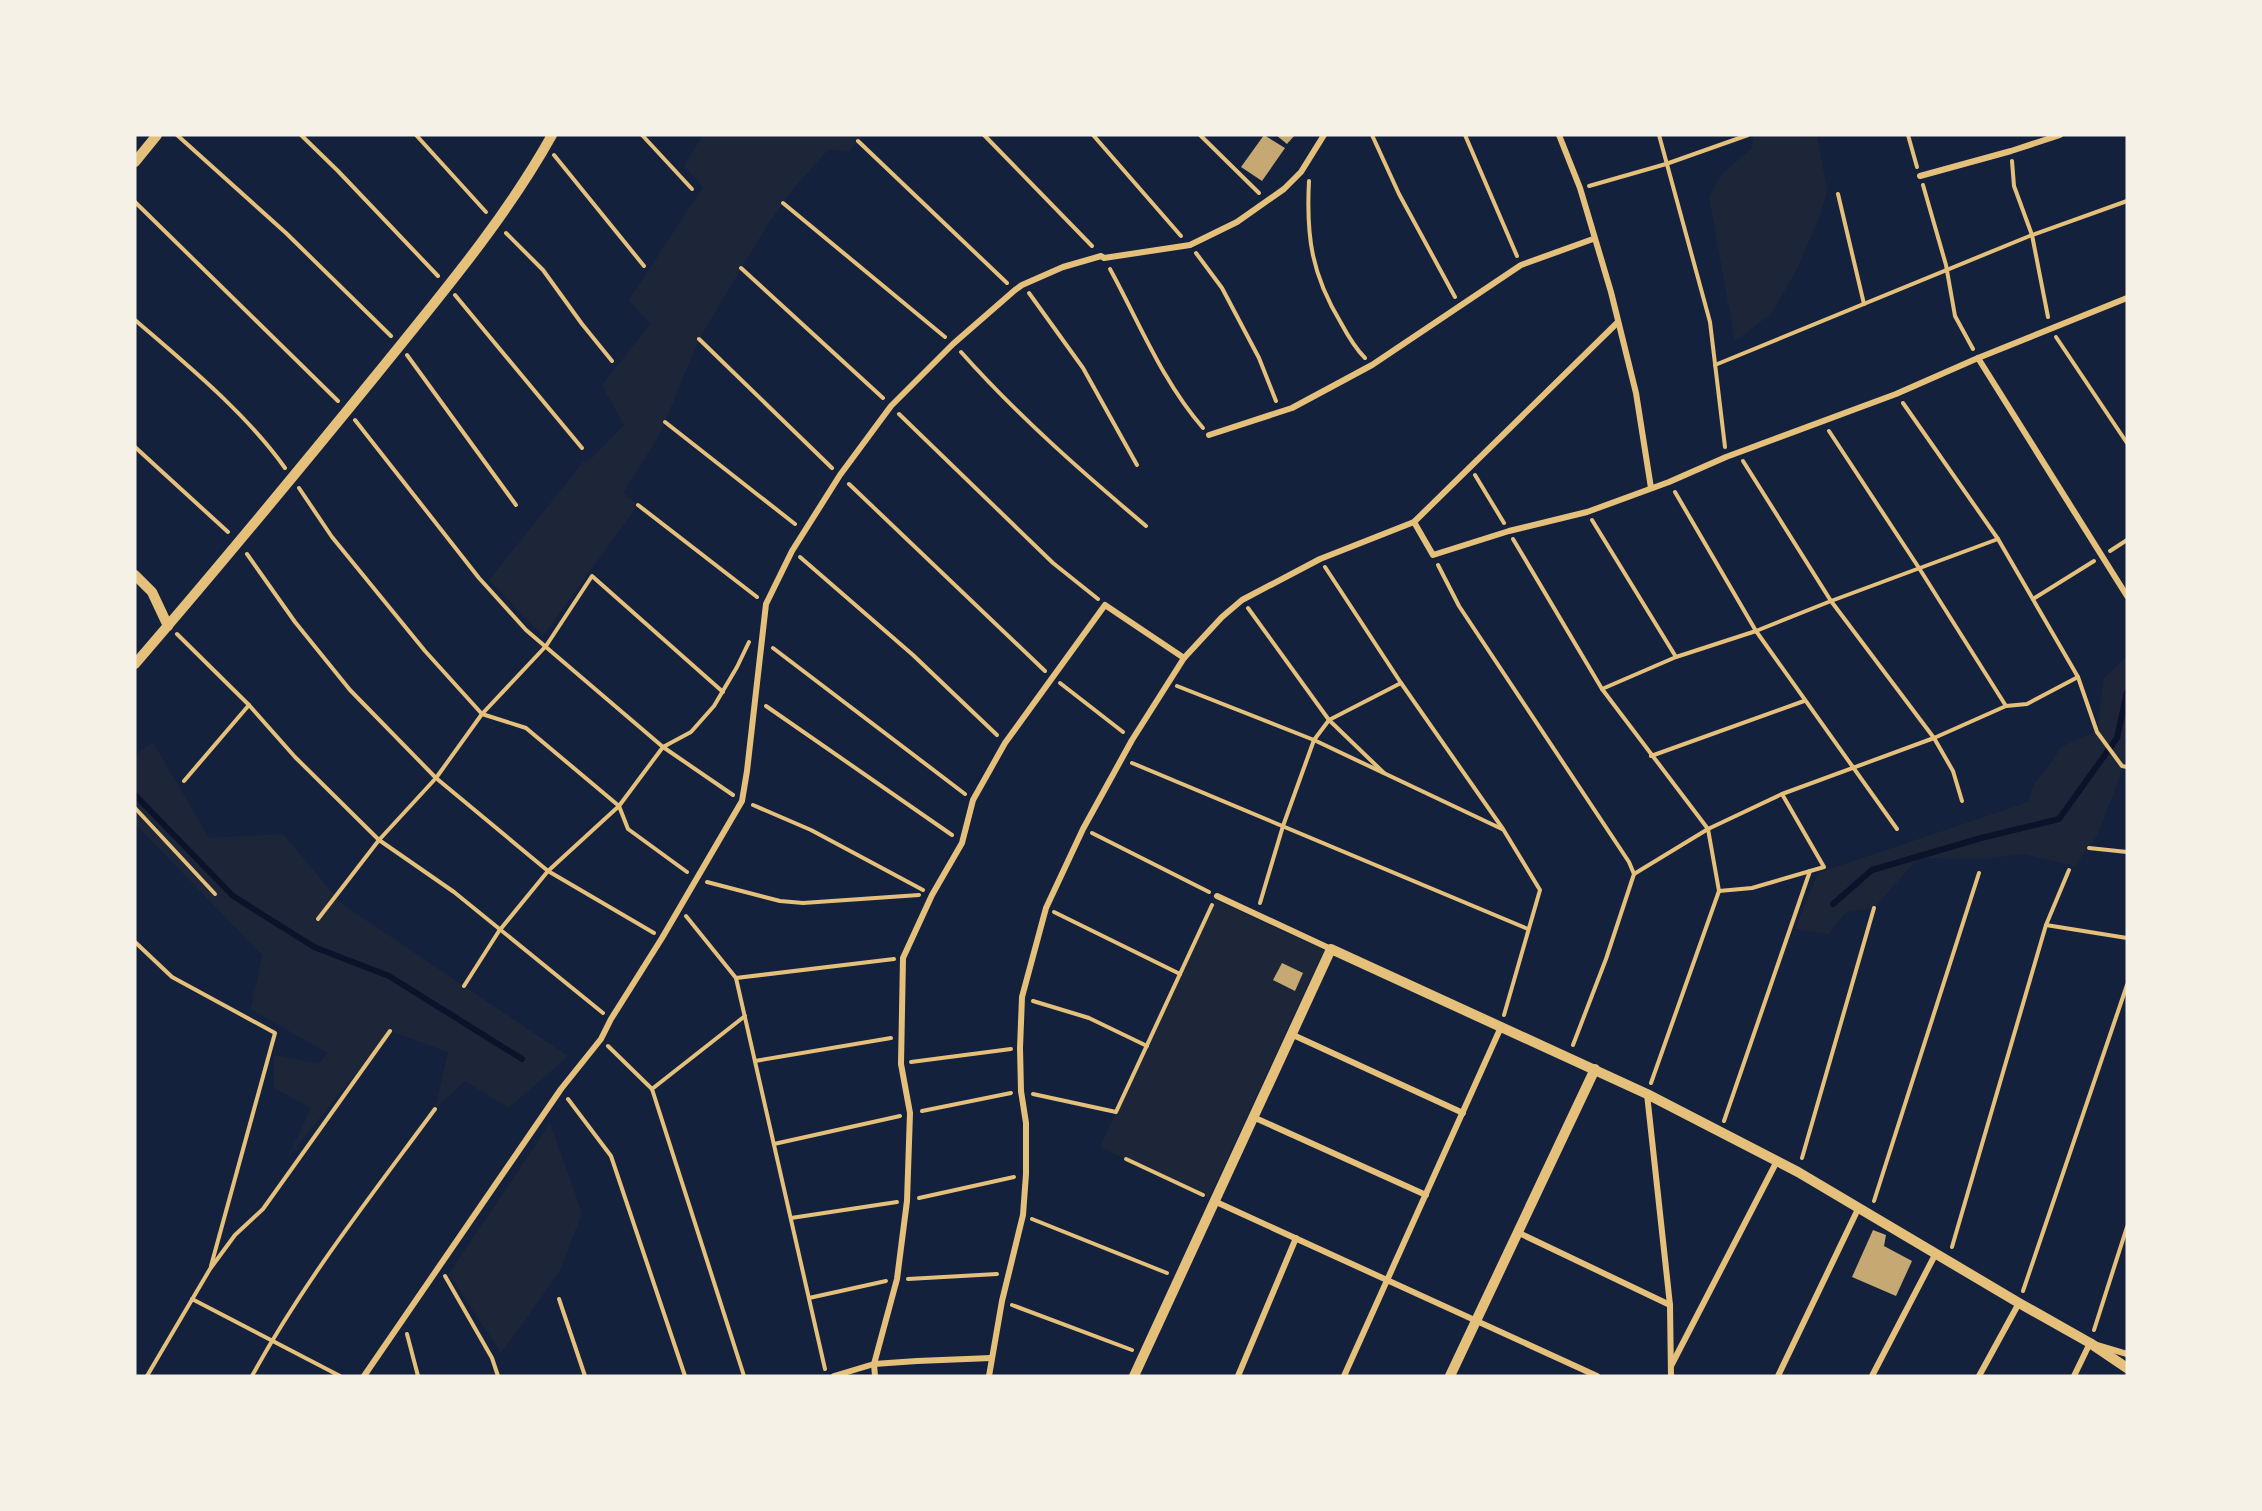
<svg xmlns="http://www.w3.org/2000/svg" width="2262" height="1511" font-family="'Times New Roman',serif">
  <rect width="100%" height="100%" fill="#14213d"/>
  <g fill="#1d2539">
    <path d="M703,135H863L849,152L829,149L798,183L770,221L735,279L699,339L660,434L623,493L638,505L543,636L489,580L583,462L592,458L624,425L602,385L650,324L629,300L703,187L684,166Z"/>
    <path d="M1753,135H1817L1827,191L1820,216L1797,269L1771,314L1735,341L1709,197L1722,174L1752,148Z"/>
    <path d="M2127,656V758L2097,836L2075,866L2023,854L1984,859L1918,858L1874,908L1846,912L1829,934L1795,929L1818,873L2028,802L2034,784L2048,767L2061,747L2097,731L2104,678Z"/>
    <path d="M153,742L209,838L283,834L342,904L568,1056L509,1108L465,1081L435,1109L448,1052L390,1031L287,1159L311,1108L274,1088V1055L319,1064L327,1053L251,1009L262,955L135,824V755Z"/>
    <path d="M1215,900L1324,950L1209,1198L1100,1147Z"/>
    <path d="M550,1123L582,1213L560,1271L501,1353L449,1274Z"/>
  </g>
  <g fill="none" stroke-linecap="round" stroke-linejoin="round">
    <g stroke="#0b132b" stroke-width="6">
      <path d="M135,795L233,896L314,947L389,976L522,1059"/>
      <path d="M1833,904L1872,870L1981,838L2059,819L2117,738L2127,692"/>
    </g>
  </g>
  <g fill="#c6a872">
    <path d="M1264,135L1285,148L1262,181L1241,167Z"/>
    <path d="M1276,135H1295L1287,144Z"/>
    <path d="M1282,963L1303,973L1295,991L1273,980Z"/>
    <path d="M1873,1230L1886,1235L1884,1246L1912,1261L1896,1296L1852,1277Z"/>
  </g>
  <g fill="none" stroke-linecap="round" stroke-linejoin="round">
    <g stroke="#e5c07b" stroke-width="4">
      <path d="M177,135L286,233L391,336"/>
      <path d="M301,135L338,171L438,276"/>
      <path d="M416,135L486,212"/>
      <path d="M642,135L692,189"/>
      <path d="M984,135L1092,246"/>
      <path d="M1093,135L1181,236"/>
      <path d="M1200,135L1259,193"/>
      <path d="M1372,135L1399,194L1455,297"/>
      <path d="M1465,135L1517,256"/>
      <path d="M1659,135L1710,322L1725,447"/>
      <path d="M1908,135L1917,167"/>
      <path d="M858,141L1007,283"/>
      <path d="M554,155L644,266"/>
      <path d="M2012,161L2014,186L2032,235L2048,317"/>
      <path d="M1309,181C1306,238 1312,275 1341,323C1348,336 1355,348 1365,358"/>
      <path d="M1923,185L1946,265L1955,316L1973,349"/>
      <path d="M1589,186L1666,164L1748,135"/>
      <path d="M1838,194L1864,304"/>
      <path d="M135,202L338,401"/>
      <path d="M783,203L945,337"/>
      <path d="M506,233L543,270L582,324L612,361"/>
      <path d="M1196,253L1222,288L1259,358L1276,401"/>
      <path d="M741,268L883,398"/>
      <path d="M1110,269C1139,322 1162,381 1203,428"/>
      <path d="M1029,293L1083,368L1137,465"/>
      <path d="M455,295L582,448"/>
      <path d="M135,320C186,364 246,413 285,468"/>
      <path d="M2056,337L2127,443"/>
      <path d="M699,339L832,468"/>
      <path d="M961,352C1018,416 1081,471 1146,526"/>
      <path d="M407,355L516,505"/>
      <path d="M1715,365L2032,235L2127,201"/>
      <path d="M1903,403L1998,539L2078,677L2097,732L2122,766L2127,767"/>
      <path d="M899,414L1053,563L1098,599"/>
      <path d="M355,420L479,578L526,630L663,747L733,795"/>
      <path d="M665,422L795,524"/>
      <path d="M1829,431L1919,568L2006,706"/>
      <path d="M135,447L228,532"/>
      <path d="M1743,461L1831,601L1934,738L1953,771L1962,801"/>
      <path d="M1475,475L1504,523"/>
      <path d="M849,484L1045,671"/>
      <path d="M299,488L332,537L425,651L482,714L526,728L619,806L628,829L687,872"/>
      <path d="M1675,492L1756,631L1897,829"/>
      <path d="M638,505L757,597"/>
      <path d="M1592,520L1676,657"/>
      <path d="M1513,539L1602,689L1708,829L1719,891L1651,1083"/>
      <path d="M2110,551L2127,540"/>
      <path d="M247,554L295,622L350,690L436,778L548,871L654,933"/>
      <path d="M800,557L913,655L997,735"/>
      <path d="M1438,565L1459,606L1629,862L1634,874L1606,959L1573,1045"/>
      <path d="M1325,567L1401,683L1503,829L1540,890L1504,1015"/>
      <path d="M2033,599L2094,561"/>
      <path d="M1248,608L1329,720L1384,773"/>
      <path d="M177,634L249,705L295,757L379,840L454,892L603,1013"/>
      <path d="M773,648L965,794"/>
      <path d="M1060,683L1123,732"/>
      <path d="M1177,686L1314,740L1502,829"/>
      <path d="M1602,689L1676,657L1756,631L1831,601L1998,539"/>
      <path d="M766,706L952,835"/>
      <path d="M1651,756L1804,701"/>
      <path d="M1132,763L1528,929"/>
      <path d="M184,781L249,705"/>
      <path d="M753,805L811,830L923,890"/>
      <path d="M135,808L215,894"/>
      <path d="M1092,833L1209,892"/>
      <path d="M2089,848L2127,852"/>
      <path d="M1634,874L1708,829L1782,794L1934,738L2006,706L2027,704L2078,677"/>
      <path d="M707,882L780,901L803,903L919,895"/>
      <path d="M1719,891L1752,888L1824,867L1782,794"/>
      <path d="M1260,903L1283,826L1314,740L1329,720L1401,683"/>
      <path d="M1054,912L1180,974"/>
      <path d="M686,916L736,978L825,1369"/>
      <path d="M318,919L379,840L436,778L482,714L546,646L592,576L723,692"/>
      <path d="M2046,925L2127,938"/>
      <path d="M135,942L172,977L275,1033L211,1266"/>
      <path d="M736,978L894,959"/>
      <path d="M464,986L499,931L548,871L619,806L663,747L691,732L714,706L737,667L749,642"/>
      <path d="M1033,1001L1089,1018L1147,1046"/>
      <path d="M608,1046L652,1089L744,1376"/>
      <path d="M755,1061L891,1038"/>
      <path d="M911,1062L1011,1049"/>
      <path d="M652,1089L745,1016"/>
      <path d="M1033,1094L1116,1112L1212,905"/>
      <path d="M568,1099L611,1156L685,1376"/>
      <path d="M922,1111L1011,1093"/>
      <path d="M1724,1121L1810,871"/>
      <path d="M774,1144L900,1116"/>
      <path d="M1802,1158L1874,908"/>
      <path d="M1126,1159L1203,1195"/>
      <path d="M919,1198L1014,1177"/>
      <path d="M1874,1201L1979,873"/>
      <path d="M791,1218L897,1202"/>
      <path d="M1032,1219L1167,1273"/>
      <path d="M1952,1247L2046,925L2069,870"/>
      <path d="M445,1276L492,1358L498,1376"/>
      <path d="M908,1279L997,1274"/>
      <path d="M2023,1291L2127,985"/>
      <path d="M809,1298L886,1281"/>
      <path d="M192,1299L340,1376"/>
      <path d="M559,1299L585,1376"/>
      <path d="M1012,1305L1132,1350"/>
      <path d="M2094,1330L2127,1227"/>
      <path d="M407,1334L418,1376"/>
      <path d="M147,1376L210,1269L235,1235L263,1209L390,1031"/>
      <path d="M252,1376C304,1281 371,1196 435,1109"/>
    </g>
    <g stroke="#e5c07b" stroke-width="6">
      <path d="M1559,135L1580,188L1611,292L1636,393L1651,488"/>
      <path d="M1920,176L2011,151L2060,135"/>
      <path d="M1978,358L2127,596"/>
      <path d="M1209,435L1292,408L1372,365L1521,265L1593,239"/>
      <path d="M1414,522L1433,555L1509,531L1587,512L1669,482L1726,457L1896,394L1978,358L2127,298"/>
      <path d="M1217,896L1331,949"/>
      <path d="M1291,1034L1463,1113"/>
      <path d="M1647,1094L1670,1305L1671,1376"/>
      <path d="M1253,1117L1426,1195"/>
      <path d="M1214,1201L1597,1376"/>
      <path d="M1517,1232L1670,1305"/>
      <path d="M1671,1366L1777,1161"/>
      <path d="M364,1376L561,1089L601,1039L611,1019L662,938L742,801L747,771L766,604L792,551L840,475L891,406L953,344L1015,290L1022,285L1063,267L1101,256L1104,258L1190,245L1237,222L1284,189L1301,172L1324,135"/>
      <path d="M834,1376L874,1364L917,1361L991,1358"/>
      <path d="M875,1376L874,1364L897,1279L907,1201L910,1113L901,1064L903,958L932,895L962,843L973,800L1005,743L1105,605L1184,658"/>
      <path d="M989,1376L1002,1301L1023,1215L1026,1174V1123L1021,1091L1020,1048L1022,997L1046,908L1083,829L1132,740L1184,658L1222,617L1242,600L1320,559L1414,522L1618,322"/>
      <path d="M1238,1376L1296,1238"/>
      <path d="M1344,1376L1501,1027"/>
      <path d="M1778,1376L1859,1207"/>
      <path d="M1872,1376L1936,1253"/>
      <path d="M1979,1376L2019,1303"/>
      <path d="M2074,1376L2090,1343L2127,1354"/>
    </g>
    <g stroke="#e5c07b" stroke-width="10">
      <path d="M135,162L157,135"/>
      <path d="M135,575L152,592L168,626"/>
      <path d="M135,664C217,569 298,471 377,374C439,297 504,221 552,135"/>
      <path d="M1134,1376L1331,949L1647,1094L1798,1172L2019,1303L2090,1343L2127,1368"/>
      <path d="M1450,1376L1595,1069"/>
    </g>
  </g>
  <rect width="2262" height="1511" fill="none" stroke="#f6f1e7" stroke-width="273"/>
</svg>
